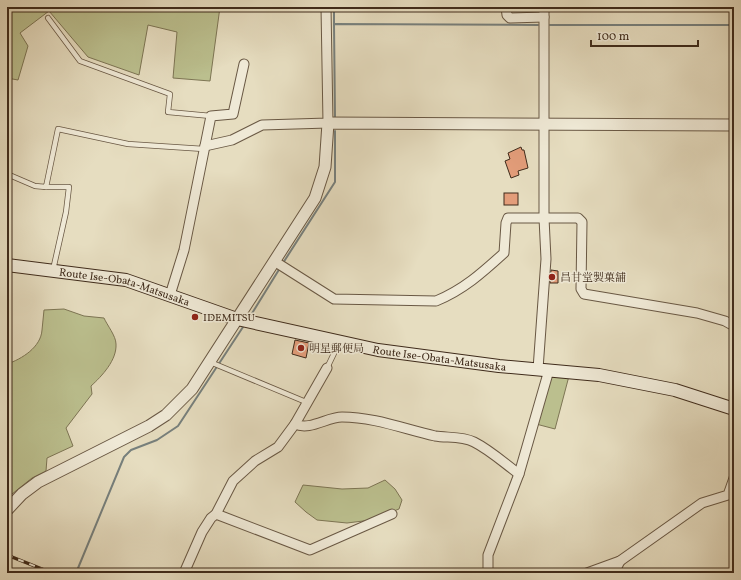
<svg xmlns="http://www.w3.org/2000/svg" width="741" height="580" font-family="Vollkorn,'Noto Serif JP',serif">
  <rect width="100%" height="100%" fill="#e6ddc0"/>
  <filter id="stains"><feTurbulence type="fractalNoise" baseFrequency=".005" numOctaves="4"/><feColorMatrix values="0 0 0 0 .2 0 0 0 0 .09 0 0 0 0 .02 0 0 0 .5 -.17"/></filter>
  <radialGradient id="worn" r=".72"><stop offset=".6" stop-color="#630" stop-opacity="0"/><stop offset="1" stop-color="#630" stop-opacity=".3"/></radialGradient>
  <g fill="#bbbf8e" stroke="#7d7554">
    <path d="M7,7H220L210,81L173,78L177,32L148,25L139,75L88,57L49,11L20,33L28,46L18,80L7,78Z"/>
    <path d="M64,309L84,316L104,318C107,325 116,336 116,344C117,360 102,376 91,386L92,394L66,428L73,446L47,458L46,471L32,478L7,498V364C22,359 41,347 42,330C43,323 43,317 44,310Z"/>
    <path d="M551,374L569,376L555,429L536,424Z"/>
    <path d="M385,480L395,489L402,500L399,509L371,520L347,523L317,520L306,512L295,502L303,485L342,489L368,488Z"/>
  </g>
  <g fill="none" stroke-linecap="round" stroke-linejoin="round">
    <g stroke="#77807d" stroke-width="2">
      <path d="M334,7V24"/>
      <path d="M550,25H734"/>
      <path d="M335,117L334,24L538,25"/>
      <path d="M283,263L335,182V131"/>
      <path d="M251,315L280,268"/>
      <path d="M76,573L124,457L131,450L157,440L178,426L243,327"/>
    </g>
  </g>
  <g fill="#e39d7a" stroke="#3f2b1b">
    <path d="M521,147L522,150H524L528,168L518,171L519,175L511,178L505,161L510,159L508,153Z"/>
    <rect x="504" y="193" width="14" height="12"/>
    <path d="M551,270L558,271V283H550Z"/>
    <path d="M295,340L309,343L306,358L292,354Z"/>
  </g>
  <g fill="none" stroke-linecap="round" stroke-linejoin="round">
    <g stroke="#695844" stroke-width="6">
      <g id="service">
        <path d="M48,18L80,61L170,94L168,112L211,116"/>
        <path d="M7,174L35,186L46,187L58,129L128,144L204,149"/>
        <path d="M46,187H69L66,212L53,270"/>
        <path d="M210,362L306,402"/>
        <path d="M327,368L339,343"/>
      </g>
    </g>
    <g stroke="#695844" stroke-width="11">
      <g id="minor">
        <path d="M506,7L507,15L510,18L544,17"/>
        <path d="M205,146L232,140L262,125L328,123L326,7"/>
        <path d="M274,261L334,299L436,301C463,290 482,273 504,253L506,223L508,218H578L582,222L581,289L584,294L697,313L725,321L734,326"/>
        <path d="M170,295L184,250L211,116L233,114L244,64"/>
        <path d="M538,369L546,259L544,218V7"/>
        <path d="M295,424C310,431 327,417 342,417C374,417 404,429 435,436C447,438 462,436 474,442C490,450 504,463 519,474"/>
        <path d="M216,514L310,550L392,514"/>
        <path d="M184,573L202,532L211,518L216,514L233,481L255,461L278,447L295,424L327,368"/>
        <path d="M488,573V555L519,474L549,370"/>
        <path d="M587,573L620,561L702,503L728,495L734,478"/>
        <path d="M614,573L620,561"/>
      </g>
    </g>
    <g stroke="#695844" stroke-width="13">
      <path id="tertiary" d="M7,510L22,494L38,482L149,426L166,415L192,389L315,198L325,167L328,123L734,125"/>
    </g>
    <g stroke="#3f2b1b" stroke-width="14">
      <g id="secondary">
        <path id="s1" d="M7,265L126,280L237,319L378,350L499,366L599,375L675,390L734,409"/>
      </g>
    </g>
    <use href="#service" stroke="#efe9d6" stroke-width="4.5"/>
    <use href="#minor" stroke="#efe9d6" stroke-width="9"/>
    <use href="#tertiary" stroke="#efe9d6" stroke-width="11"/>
    <use href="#secondary" stroke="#efe9d6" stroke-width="12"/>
    <g stroke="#3f2b1b" stroke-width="3.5">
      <path id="rail" d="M7,555L52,573"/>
    </g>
    <use href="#rail" stroke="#efe9d6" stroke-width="2" stroke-dasharray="6" stroke-linecap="butt"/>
  </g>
  <g fill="#8f2418" stroke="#efe9d6" stroke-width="1.5">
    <circle cx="552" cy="277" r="4"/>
    <circle cx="195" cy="317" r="4"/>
    <circle cx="301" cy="348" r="4"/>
  </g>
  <g text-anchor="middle" stroke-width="3" stroke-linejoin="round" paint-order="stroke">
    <g font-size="11" fill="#3f2b1b" stroke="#efe9d6" text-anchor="start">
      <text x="560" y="281">昌甘堂製菓舗</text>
      <text x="203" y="321">IDEMITSU</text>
      <text x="309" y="352">明星郵便局</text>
    </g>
    <g font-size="11" fill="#3f2b1b" stroke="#efe9d6">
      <text dy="4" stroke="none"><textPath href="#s1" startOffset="120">Route Ise-Obata-Matsusaka</textPath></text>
      <text dy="4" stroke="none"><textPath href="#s1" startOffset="444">Route Ise-Obata-Matsusaka</textPath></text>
    </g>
  </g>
  <rect width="741" height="580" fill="none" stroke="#e6ddc0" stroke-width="24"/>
  <rect x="8" y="8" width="725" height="564" fill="none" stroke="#3f2b1b" stroke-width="2"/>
  <rect x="12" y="12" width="717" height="556" fill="none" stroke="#3f2b1b"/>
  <path d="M591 40v6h107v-6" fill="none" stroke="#3f2b1b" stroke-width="2"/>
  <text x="597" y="40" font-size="12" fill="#3f2b1b" stroke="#efe9d6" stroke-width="3" paint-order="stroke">100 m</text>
  <rect width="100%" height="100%" filter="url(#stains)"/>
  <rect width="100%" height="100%" fill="url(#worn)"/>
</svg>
